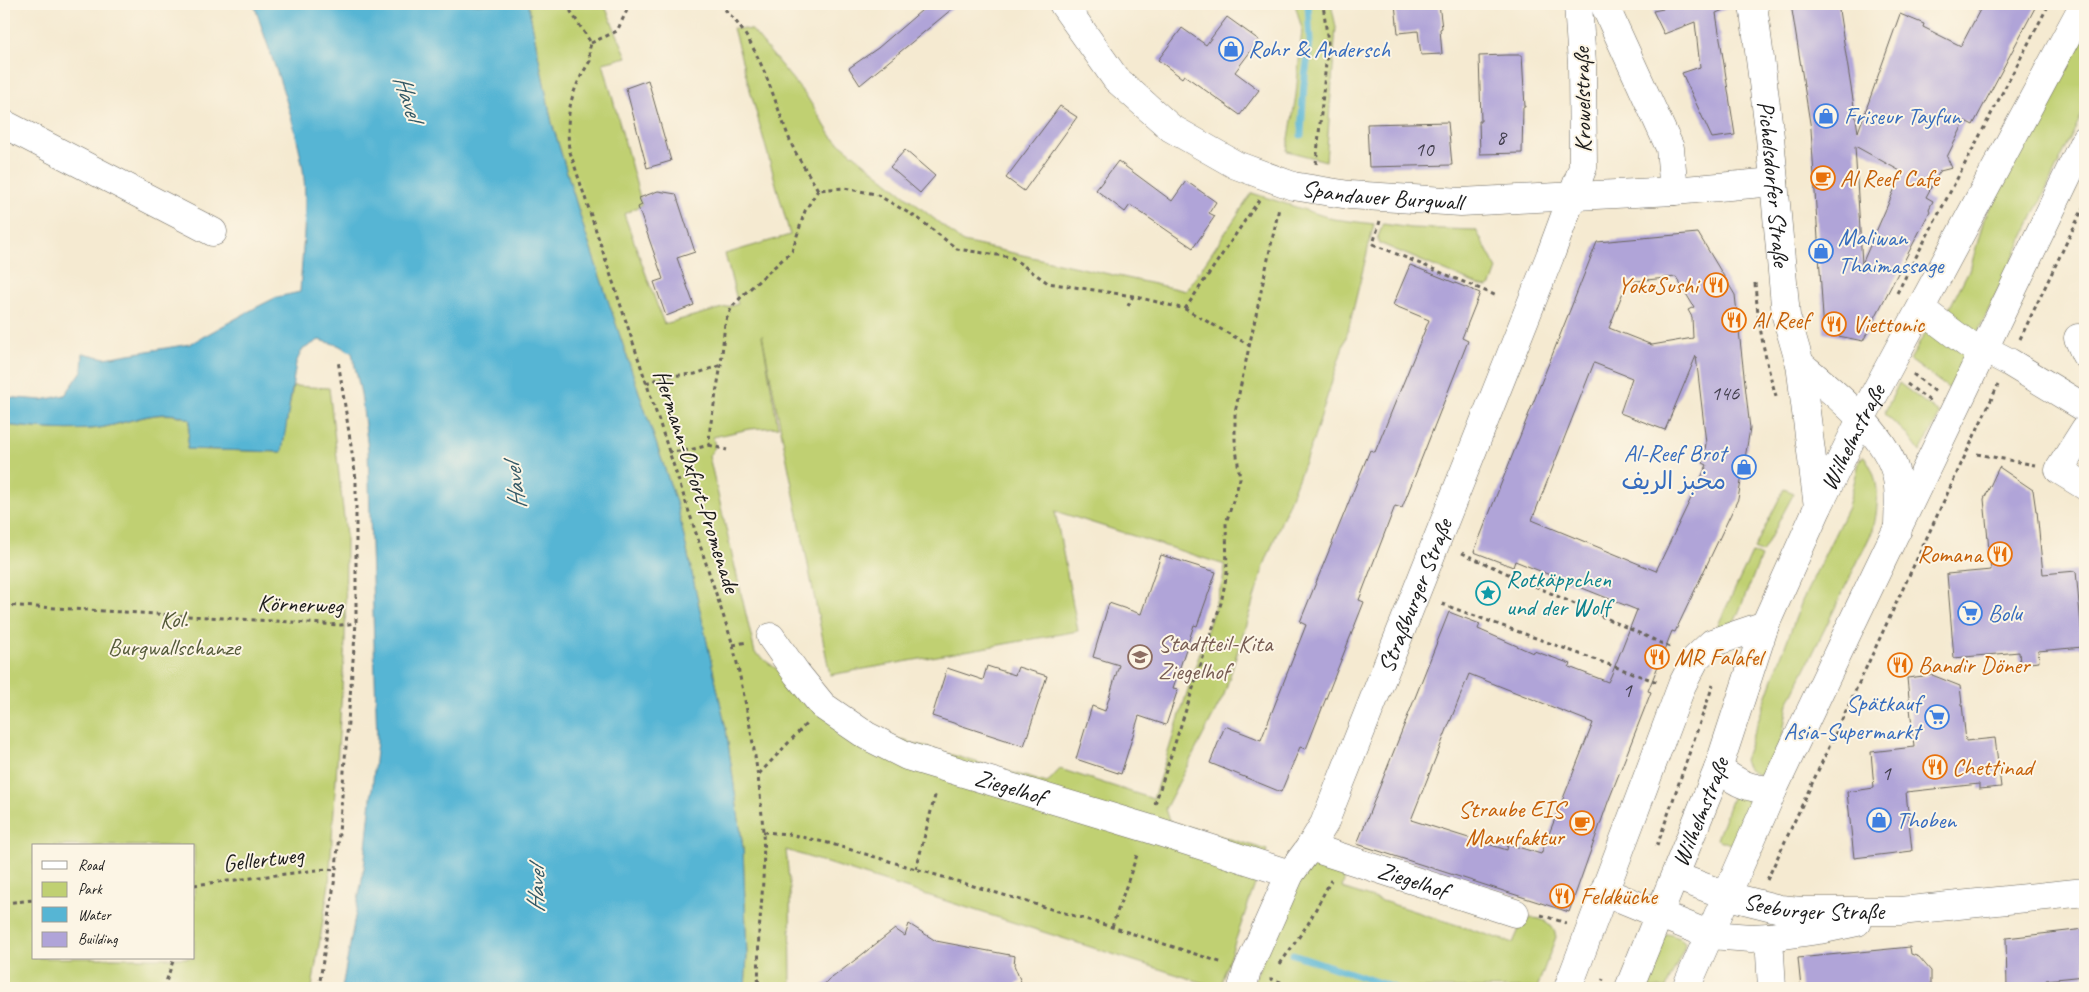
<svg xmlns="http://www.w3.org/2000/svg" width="2089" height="992" font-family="Caveat,'Playpen Sans Arabic',sans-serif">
  <rect width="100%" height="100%" fill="#fcf5e5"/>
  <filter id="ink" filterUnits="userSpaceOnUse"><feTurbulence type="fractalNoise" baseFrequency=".02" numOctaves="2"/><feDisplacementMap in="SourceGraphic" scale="10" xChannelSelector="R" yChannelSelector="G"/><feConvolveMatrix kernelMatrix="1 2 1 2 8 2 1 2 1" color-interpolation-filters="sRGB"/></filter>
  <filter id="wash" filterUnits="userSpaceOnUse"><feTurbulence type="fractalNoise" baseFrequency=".0096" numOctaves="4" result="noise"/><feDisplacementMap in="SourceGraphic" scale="20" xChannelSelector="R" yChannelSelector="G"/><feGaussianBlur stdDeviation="1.12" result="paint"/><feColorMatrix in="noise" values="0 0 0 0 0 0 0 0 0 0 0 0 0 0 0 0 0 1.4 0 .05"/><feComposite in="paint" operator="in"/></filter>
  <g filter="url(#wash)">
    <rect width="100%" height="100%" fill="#f5ead1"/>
    <g fill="#c0d072" stroke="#6e7647" fill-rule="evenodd">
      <path d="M528,4H604L627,57L603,63L642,205L624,214L664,324L738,304L725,254L790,235L733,28L752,30L807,97L832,137L963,242L1186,291L1252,193L1333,219L1374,224L1348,331L1313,441L1265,563L1224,695L1165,809L1169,821L1267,850L1219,988L786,850L790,890L791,988H745L747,956L743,848L726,729L677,505L586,235L552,123ZM762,335L830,675L1078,631L1055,511L1225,565L1223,580L1153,799L1060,769L1047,783L854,726L755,653L709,456L715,447L713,437L749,429L778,427Z"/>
      <path d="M1295,4H1331L1336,27L1326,161L1287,151L1296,95L1302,29Z"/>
      <path d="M2085,29V108L1976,336C1965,329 1946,322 1950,307L1971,266L1984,219Z"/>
      <path d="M1383,224L1411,228L1476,230L1497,269L1491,285L1488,287L1481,286L1379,243L1377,239Z"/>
      <path d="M1928,328L1967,354L1951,390L1910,360Z"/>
      <path d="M1899,383L1940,414L1920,452L1907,434L1884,414Z"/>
      <path d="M293,386L329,388L346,535L345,643L329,884L312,988H4V425C32,428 61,431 89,429C121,428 159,404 190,420L187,449L281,452ZM34,846H194V958H34Z"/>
      <path d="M1864,456C1881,479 1879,504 1873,530L1788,704L1782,738L1771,768L1764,775C1753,774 1747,771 1744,760L1779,662L1802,601L1848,507L1860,459Z"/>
      <path d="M1784,489L1794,493L1762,553L1754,549Z"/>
      <path d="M1752,553L1761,557L1735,621L1716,629Z"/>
      <path d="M1734,792L1754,801L1733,845L1717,839Z"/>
      <path d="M1317,862L1347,871L1342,888L1513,943L1523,920C1538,915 1553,921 1556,937L1537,988H1251L1294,885Z"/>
      <path d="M1668,934L1680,938L1685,942L1684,948L1666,988H1643L1664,936Z"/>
    </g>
    <path fill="#56b5d4" stroke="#396878" d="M254,4H528L552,123L586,235L677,505L726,729L743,848L747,956L745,988H342L364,868L377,741L368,449L361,394L352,353L338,345L319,340L302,350L296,363L282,452L187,449L190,420C161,403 121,428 89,429C61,431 32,428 4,425V397L42,400L65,395L82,371L83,353L105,358L190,344L255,308L277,297L300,292C302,256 308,204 303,169C294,113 271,58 254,4Z"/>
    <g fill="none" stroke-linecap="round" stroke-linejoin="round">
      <g stroke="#56b5d4" stroke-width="7">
        <path d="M1301,135L1304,84L1310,42L1308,4"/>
        <path d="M1293,954L1395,988"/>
      </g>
    </g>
    <g id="blocks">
      <g fill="#b0a4d8" fill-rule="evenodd">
        <path d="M929,4H958L860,85L849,68L878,48Z"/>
        <path d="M1395,4H1439L1442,28L1440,29L1442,54L1421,55L1418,31L1398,33Z"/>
        <path d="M1662,4H1738L1716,13L1735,135L1712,138L1682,73L1700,67L1695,22L1664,34L1653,11L1663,9Z"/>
        <path d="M1791,4H1838L1858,132L1900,14L1924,24L1923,27L1961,46L1983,4H2037L1973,125L1965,121L1947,157L1952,168L1940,171L1926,197L1933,201L1929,209L1930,211L1863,341L1824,333L1811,129ZM1855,146L1902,172L1862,264Z"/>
        <path d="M1227,17L1259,40L1235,72L1259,90L1240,115L1184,75L1182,78L1158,60L1182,28L1206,45Z"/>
        <path d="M1505,55H1522L1525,107H1523L1522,153L1480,154L1479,121H1481L1479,56Z"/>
        <path d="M648,80L671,161L647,168L626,88Z"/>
        <path d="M1060,106L1077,117L1024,191L1006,178Z"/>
        <path d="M1448,122L1452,165L1369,167L1367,124Z"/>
        <path d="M905,150L935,176L920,193L890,167Z"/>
        <path d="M1118,161L1172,201L1186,181L1216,202L1209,213L1215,216L1193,248L1130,205L1125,212L1096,190Z"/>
        <path d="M658,191L676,194L695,252L677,258L694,305L666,316L654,282L663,279L638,207L642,205L639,198Z"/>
        <path d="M1698,233L1735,295L1750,429L1738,499L1675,632L1672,631L1648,691L1651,692L1608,802L1569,912L1357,844L1449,612L1480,624L1478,629L1533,653L1534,651L1571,664L1569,667L1608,682L1611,676L1637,610L1515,561L1513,567L1474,552L1597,242ZM1676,277L1694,307L1688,310L1692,317L1693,338L1652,345L1609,328L1627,282ZM1696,356L1706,443L1703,463L1707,465L1656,571L1532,520L1594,363L1632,378L1620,413L1665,430ZM1469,674L1593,723L1541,854L1508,844L1507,850L1411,820Z"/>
        <path d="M1410,265L1480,293L1462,338L1468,341L1402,508L1395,506L1359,600L1364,602L1306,749L1300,747L1281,792L1210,763L1225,726L1261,740L1306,625L1300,622L1370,450L1375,452L1429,320L1393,305Z"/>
        <path d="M1999,467L2033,490L2036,511H2037L2043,574L2076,571L2083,647L2038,651L2039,662L2020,664L2019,652L1954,658L1947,574L1991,570L1984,499Z"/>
        <path d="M1161,555L1216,572L1197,626L1194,625L1173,688L1178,689L1166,725L1139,716L1121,774L1076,759L1092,706L1105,711L1119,665L1093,657L1109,603L1141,614Z"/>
        <path d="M987,666L1015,675L1018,667L1047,676L1024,746L932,716L947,668L983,680Z"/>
        <path d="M1932,675L1960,686L1966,741L1995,738L2001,787L1979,789V784L1906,792L1912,851L1854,858L1847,792L1874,788L1871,752L1914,747L1907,678Z"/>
        <path d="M909,924L936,941L1015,956L1014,965L1021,982L1010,988H946L939,986L936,988H819L895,929L905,936Z"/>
        <path d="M2085,929V976L2046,980L2047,988H2007L2006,938Z"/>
        <path d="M1910,947L1911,954L1919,957L1931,971V988H1801L1798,958Z"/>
      </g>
    </g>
  </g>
  <g filter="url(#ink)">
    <use href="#blocks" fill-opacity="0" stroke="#68645b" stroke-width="1"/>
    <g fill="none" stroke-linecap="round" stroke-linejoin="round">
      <g stroke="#68645b" stroke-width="29">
        <g id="minor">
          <path id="s1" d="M1063,4L1116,79L1171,128L1236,165L1293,186L1349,195L1461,202L1674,191L1774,182"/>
          <path d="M1604,4L1670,148L1674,191"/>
          <path id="s2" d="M1753,4L1770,137L1786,316L1800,364L1818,507"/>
          <path d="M4,124L213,232"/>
          <path d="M1921,309L1969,345L1984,349L2009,362L2085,408"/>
          <path d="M2078,338L2085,354"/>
          <path d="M1800,364C1831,390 1890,436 1897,479C1900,494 1898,513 1898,529"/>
          <path d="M2085,429L2059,470L2085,486"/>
          <path id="s3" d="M771,637L797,674L823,706L867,736L907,756L1147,828L1290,874"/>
          <path id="s4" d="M1310,847L1515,913"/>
          <path id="s5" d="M1675,876L1728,896L1780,909L1801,911H1900L2085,892"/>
          <path d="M1605,892L1710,935L1751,938L1769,937L1819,930L1857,922"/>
          <path d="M1769,937L1772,988"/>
          <path id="s6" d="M1242,988L1247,971L1290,874L1310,847L1324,824L1550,256L1583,167L1582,64L1578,4"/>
          <path d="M1568,988L1682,685L1696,658L1712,643L1765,625"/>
        </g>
      </g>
      <g stroke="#68645b" stroke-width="29">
        <g id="major">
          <path d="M1718,769C1738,783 1748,789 1773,790"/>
          <path id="s7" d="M1629,988L1718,769L1765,625L1818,507L1861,419L2084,4"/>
          <path d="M1686,988L1773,790L1852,623L2085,139"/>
        </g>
      </g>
      <g stroke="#68645b" stroke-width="3" stroke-dasharray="4 4" stroke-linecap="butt">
        <path d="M566,4L591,43L589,51L590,61C570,92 566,112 569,149L733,645C747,708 760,769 763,833C765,866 762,898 759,931C758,950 759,969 758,988"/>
        <path d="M719,4C759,38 772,96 791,143C798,159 809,174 818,190L844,188L876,194L919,219L957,249L1011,257L1048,283L1133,296L1185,309L1249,345"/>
        <path d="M591,43L617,31L630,4"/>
        <path d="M1316,164L1328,43L1323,4"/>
        <path d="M1380,221L1373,244L1497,296"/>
        <path d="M1755,283C1758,323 1765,361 1777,399"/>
        <path d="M1897,293L2049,4"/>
        <path d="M1128,306L1133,296"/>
        <path d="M1185,309L1259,200"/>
        <path d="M2020,339L2085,204"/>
        <path d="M1913,374L1936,392"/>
        <path d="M646,383L667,376L695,374L721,365"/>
        <path d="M1907,384L1930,401"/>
        <path d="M709,445L727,450"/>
        <path d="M668,452L690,450L709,445L710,428L721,365L725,322L732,307L743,295L792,251L805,211L818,190"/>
        <path d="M1977,454L2035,465"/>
        <path d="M1462,553L1672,648"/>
        <path d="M1442,604L1657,682"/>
        <path d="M4,605L341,625L356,623"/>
        <path d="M733,645L747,642"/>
        <path d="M759,774L806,724"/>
        <path d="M1155,804L1221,603L1227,573L1226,523L1240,479L1235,440V412L1279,208"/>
        <path d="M763,832L789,834L828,843L1112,927L1223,963"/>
        <path d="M1657,846L1713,685"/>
        <path d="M916,869L936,792"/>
        <path d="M1767,880L1998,385"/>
        <path d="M194,885L326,869L336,870"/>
        <path d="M4,903L34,900"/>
        <path d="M1541,915L1566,923"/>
        <path d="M1112,927L1138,852"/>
        <path d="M1280,964L1308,924L1331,880"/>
        <path d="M1272,978L1271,979L1300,988"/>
        <path d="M164,988L174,958"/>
        <path d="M319,988L336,870L356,623V479L338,360"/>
        <path d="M1600,988L1603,979"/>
      </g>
      <use href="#minor" stroke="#fff" stroke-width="28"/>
      <use href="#major" stroke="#fff" stroke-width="28"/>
    </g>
  </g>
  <defs>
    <g id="shop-ring" transform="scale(1.25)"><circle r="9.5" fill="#fcf5e5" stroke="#3f7fe0" stroke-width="1.5"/><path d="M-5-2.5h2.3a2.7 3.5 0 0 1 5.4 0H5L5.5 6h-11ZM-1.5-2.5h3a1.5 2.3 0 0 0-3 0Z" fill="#3f7fe0"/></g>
    <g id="cafe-ring" transform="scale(1.25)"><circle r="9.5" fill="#fcf5e5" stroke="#e8710a" stroke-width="1.5"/><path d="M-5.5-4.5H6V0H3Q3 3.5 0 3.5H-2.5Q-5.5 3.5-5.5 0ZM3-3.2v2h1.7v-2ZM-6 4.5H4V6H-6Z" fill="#e8710a"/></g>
    <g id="restaurant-ring" transform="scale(1.25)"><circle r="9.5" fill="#fcf5e5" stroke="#e8710a" stroke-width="1.5"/><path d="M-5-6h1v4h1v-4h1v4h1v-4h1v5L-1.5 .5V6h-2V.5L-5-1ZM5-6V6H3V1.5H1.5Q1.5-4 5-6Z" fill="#e8710a"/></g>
    <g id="sight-ring" transform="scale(1.25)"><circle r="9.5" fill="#fcf5e5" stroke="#0f9aa8" stroke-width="1.5"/><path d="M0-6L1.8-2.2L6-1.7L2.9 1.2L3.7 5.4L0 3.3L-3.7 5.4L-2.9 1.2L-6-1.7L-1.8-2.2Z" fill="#0f9aa8"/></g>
    <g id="supermarket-ring" transform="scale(1.25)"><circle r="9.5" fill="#fcf5e5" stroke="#3f7fe0" stroke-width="1.5"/><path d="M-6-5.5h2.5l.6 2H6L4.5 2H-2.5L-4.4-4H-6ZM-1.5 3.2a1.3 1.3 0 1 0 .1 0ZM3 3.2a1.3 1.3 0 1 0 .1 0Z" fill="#3f7fe0"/></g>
    <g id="school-ring" transform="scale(1.25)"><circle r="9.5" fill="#fcf5e5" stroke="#8d6e63" stroke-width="1.5"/><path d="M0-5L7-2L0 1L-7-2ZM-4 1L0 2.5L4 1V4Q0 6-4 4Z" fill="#8d6e63"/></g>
  </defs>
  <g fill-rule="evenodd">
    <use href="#shop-ring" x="1231" y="49"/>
    <use href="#shop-ring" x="1826" y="116"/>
    <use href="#cafe-ring" x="1823" y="178"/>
    <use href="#shop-ring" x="1821" y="251"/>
    <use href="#restaurant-ring" x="1716" y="285"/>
    <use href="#restaurant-ring" x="1734" y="320"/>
    <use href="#restaurant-ring" x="1834" y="324"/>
    <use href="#shop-ring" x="1744" y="467"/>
    <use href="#restaurant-ring" x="2000" y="554"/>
    <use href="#sight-ring" x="1488" y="593"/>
    <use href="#supermarket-ring" x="1970" y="613"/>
    <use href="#school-ring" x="1140" y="657"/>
    <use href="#restaurant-ring" x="1657" y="657"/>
    <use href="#restaurant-ring" x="1900" y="665"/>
    <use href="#supermarket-ring" x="1937" y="717"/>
    <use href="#restaurant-ring" x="1935" y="767"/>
    <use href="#shop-ring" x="1879" y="820"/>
    <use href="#cafe-ring" x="1582" y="823"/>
    <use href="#restaurant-ring" x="1562" y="896"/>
  </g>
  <g text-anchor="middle" stroke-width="4" stroke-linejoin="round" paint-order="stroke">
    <g font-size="21" fill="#413e4b">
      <text x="1501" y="144">8</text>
      <text x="1424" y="156">10</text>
      <text x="1725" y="400">146</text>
      <text x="1627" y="697">1</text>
      <text x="1886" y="780">1</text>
    </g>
    <g font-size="24" fill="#366cbe" stroke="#fcf5e5" text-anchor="start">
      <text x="1248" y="57">Rohr &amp; Andersch</text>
      <text x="1844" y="124">Friseur Tayfun</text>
      <text x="1838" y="245">Maliwan<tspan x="1838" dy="28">Thaimassage</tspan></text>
      <text x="1726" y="461" text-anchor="end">Al-Reef Brot<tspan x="1726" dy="28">مخبز الريف</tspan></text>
      <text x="1988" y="621">Bolu</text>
      <text x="1920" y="711" text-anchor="end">Spätkauf<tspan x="1920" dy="28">Asia-Supermarkt</tspan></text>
      <text x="1896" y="828">Thoben</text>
    </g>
    <g font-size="24" fill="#1c1c1c" stroke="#fcf5e5">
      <text transform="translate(1582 100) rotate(-91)" y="8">Krowelstraße</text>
      <text dy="8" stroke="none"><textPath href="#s2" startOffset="181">Pichelsdorfer Straße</textPath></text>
      <text dy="8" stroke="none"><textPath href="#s1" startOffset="391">Spandauer Burgwall</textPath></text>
      <text dy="8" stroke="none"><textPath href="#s7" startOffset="595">Wilhelmstraße</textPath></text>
      <text transform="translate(697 481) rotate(72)" y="8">Hermann-Oxfort-Promenade</text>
      <text dy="8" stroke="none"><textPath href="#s6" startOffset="430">Straßburger Straße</textPath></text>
      <text transform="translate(300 604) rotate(2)" y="8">Körnerweg</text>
      <text dy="8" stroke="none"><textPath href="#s3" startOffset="292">Ziegelhof</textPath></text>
      <text dy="8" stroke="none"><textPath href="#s7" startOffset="190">Wilhelmstraße</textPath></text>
      <text transform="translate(263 859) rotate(-7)" y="8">Gellertweg</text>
      <text dy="8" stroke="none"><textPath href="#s4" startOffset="108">Ziegelhof</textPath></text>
      <text dy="8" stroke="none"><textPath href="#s5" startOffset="144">Seeburger Straße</textPath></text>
    </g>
    <g font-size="24" fill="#c56008" stroke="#fcf5e5" text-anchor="start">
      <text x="1840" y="186">Al Reef Cafe</text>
      <text x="1698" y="293" text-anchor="end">YokoSushi</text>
      <text x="1752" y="328">Al Reef</text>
      <text x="1852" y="332">Viettonic</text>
      <text x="1982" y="562" text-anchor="end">Romana</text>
      <text x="1674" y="665">MR Falafel</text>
      <text x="1918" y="673">Bandir Döner</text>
      <text x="1952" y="775">Chettinad</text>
      <text x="1564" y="817" text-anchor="end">Straube EIS<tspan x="1564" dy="28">Manufaktur</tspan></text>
      <text x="1580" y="904">Feldküche</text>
    </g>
    <g font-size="24" fill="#0d838f" stroke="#fcf5e5" text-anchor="start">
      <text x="1506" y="587">Rotkäppchen<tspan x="1506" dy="28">und der Wolf</tspan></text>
    </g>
    <g font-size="24" fill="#555b3a" stroke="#fcf5e5">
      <text x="174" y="627">Kol.<tspan x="174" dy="28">Burgwallschanze</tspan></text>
    </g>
    <g font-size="24" fill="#785e54" stroke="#fcf5e5" text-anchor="start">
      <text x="1158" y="651">Stadtteil-Kita<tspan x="1158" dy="28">Ziegelhof</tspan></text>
    </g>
    <g font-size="25" font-style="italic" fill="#335966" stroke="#fcf5e5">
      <text transform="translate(409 97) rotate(72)" y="9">Havel</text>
      <text transform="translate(514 487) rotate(-97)" y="9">Havel</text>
      <text transform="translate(535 890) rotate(-88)" y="9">Havel</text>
    </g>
  </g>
  <rect width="2089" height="992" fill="none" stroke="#fcf5e5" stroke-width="20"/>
  <rect x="32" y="844" width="162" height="115" fill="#fcf5e5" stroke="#a29e95"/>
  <rect x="42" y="861" width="25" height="8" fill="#ffffff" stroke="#a29e95"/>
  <text x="78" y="870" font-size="15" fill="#1c1c1c">Road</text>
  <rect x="42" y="882" width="25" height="15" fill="#c0d072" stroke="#a29e95"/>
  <text x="78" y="894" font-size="15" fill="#1c1c1c">Park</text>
  <rect x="42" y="907" width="25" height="15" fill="#56b5d4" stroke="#a29e95"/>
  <text x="78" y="920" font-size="15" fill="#1c1c1c">Water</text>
  <rect x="42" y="932" width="25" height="15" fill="#b0a4d8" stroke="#a29e95"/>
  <text x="78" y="944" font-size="15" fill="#1c1c1c">Building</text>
</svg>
